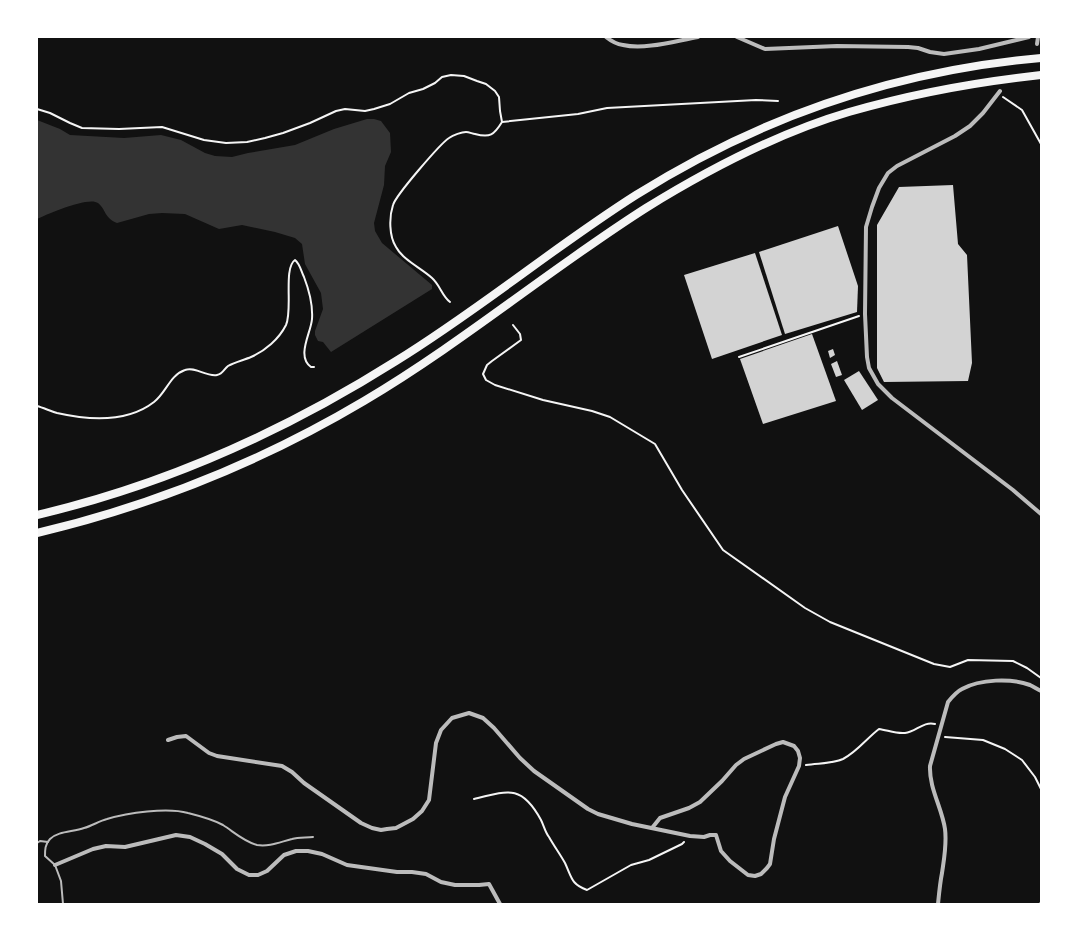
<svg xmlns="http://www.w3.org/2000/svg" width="1078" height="941" font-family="'Sofia Sans Condensed',sans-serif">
  <rect width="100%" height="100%" fill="#111"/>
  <path fill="#333" d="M367,119H374L381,121L390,133L391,152L385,166L384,185L374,223L375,231L382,243L432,285V289L331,352L323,342L318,341L315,335V331L323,309L321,293L305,264L302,244L295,238L275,232L242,225L219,229L185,214L162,213L149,214L117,223C104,218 106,209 98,203C89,196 47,214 37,219V120L60,129L70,135L124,138L161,135L181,140L205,153L215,156L232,157L248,153L295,145L334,129Z"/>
  <g fill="#d3d3d3">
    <path d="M953,185L958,244L967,255L972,363L968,381L884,382L877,368V225L899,187Z"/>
    <path d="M838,226L858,286L857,312L785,334L759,252Z"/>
    <path d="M755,253L782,335L712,359L684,275Z"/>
    <path d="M812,334L836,401L763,424L740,359Z"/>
    <path d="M833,349L835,355L830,358L828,351Z"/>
    <path d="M837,361L842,375L836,377L831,364Z"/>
    <path d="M859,371L878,400L862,410L844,380Z"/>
  </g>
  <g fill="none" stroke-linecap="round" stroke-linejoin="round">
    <g stroke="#f5f5f5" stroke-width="2">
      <path d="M1003,97L1022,110L1041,144"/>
      <path d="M37,109L50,113L70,123L82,128L119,129L162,127L204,140L226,143L247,142L265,138L283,133L310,123L336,111L345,109L365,111L374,109L390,104L409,93L423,89L435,83L442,77L451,75L464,76L477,81L486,84L495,91L499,97L500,111L502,122C494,135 490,138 475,134C473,134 469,132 466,132C462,132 453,135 449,138C440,144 396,195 393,205C389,217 389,236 396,247C403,260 421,268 432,278C440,285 442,296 450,302"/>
      <path d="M502,122L578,114L607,108L756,100L778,101"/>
      <path d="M513,325L520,334L521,340L492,361L487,365L483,374L486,380L495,385L543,400L592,411L610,417L655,444L682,490L723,550L805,608L830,622L934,664L950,667L968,660L1013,661L1027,668L1041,678"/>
      <path d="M739,357L859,316"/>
      <path d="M37,406C44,408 50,411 57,413C88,420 127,423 154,402C166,393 170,375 185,370C195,366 206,377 217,375C223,374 224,369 228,366C235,362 244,360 251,357C265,351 279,339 286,325C293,310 283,268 295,260C300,264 301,271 304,277C309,290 313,305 312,319C311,333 296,356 311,367H314"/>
      <path d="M945,737L983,740L1005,749L1022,760L1035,777L1041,789"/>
      <path d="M806,765C818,763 832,764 843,759C857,752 867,738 879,729C887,730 896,734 905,733C916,732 923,721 935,724"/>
      <path d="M474,799C509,790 522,785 541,820C544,826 545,832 549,837C554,846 560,854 565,863C572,878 571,884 587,890L631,865L649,860L682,844L684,842"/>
      <path d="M1040,904L1041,902"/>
    </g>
    <g stroke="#bcbcbc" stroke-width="2">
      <path d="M37,843L40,841L48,842"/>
      <path d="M63,904L61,881L55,865L45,856C45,850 45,844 50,839C58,831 73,832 84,828C92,826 99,821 107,819C127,813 167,807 188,813C200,816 212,819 223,825C234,832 243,841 257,845C269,847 280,842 292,839C299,837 307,838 313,837"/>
    </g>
    <g stroke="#bcbcbc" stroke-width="4">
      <path d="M606,37C611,41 616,44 623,45C645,50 675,41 698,37"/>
      <path d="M737,37L765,49L837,46L908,47L918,48L930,52L944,54L979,49L1029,37"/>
      <path d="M1037,44L1038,37"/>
      <path d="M1000,91L983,113L970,126L955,136L897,166L888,173L879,188L872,207L866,227L865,314L867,357L869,368L878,384L892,398L1013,490L1041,514"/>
      <path d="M168,740L177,737L186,736L209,753L217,756L282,766L292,772L304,783L361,823L372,828L381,830L387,829L396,828L413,819L422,811L429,800L436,743L441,730L452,718L469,713L483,718L494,728L520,758L534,771L588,809L598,814L632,824L690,836L704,837L710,835H716L721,851L730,861L748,875L755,876L761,874L767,868L770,864L774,839L785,797L799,766L800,758L798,751L794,746L783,742L776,744L744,759L736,765L722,781L700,802L689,808L660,818L652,828"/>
      <path d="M55,865L93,849L106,846L125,847L176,835L190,837L205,844L222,854L237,869L249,875H258L267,871L284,855L296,851H308L322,854L347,865L397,872H412L426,874L441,882L455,885H479L489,884L500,904"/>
      <path d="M938,904C939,894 940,883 942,873C944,859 947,844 945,829C942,808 929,788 930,766L948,702C952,697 956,692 962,689C980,679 1011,678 1030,685C1034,687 1037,689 1041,691"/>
    </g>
    <g stroke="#f5f5f5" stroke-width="8">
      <path d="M37,515C165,485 285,431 396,361C479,310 554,247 636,195C760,117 894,71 1041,58"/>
      <path d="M37,533C151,506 263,461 364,401C462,343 550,269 646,208C706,171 781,132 849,112C911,94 976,82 1041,75"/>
    </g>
  </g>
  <rect width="1078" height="941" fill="none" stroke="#ffffff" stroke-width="76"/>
</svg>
